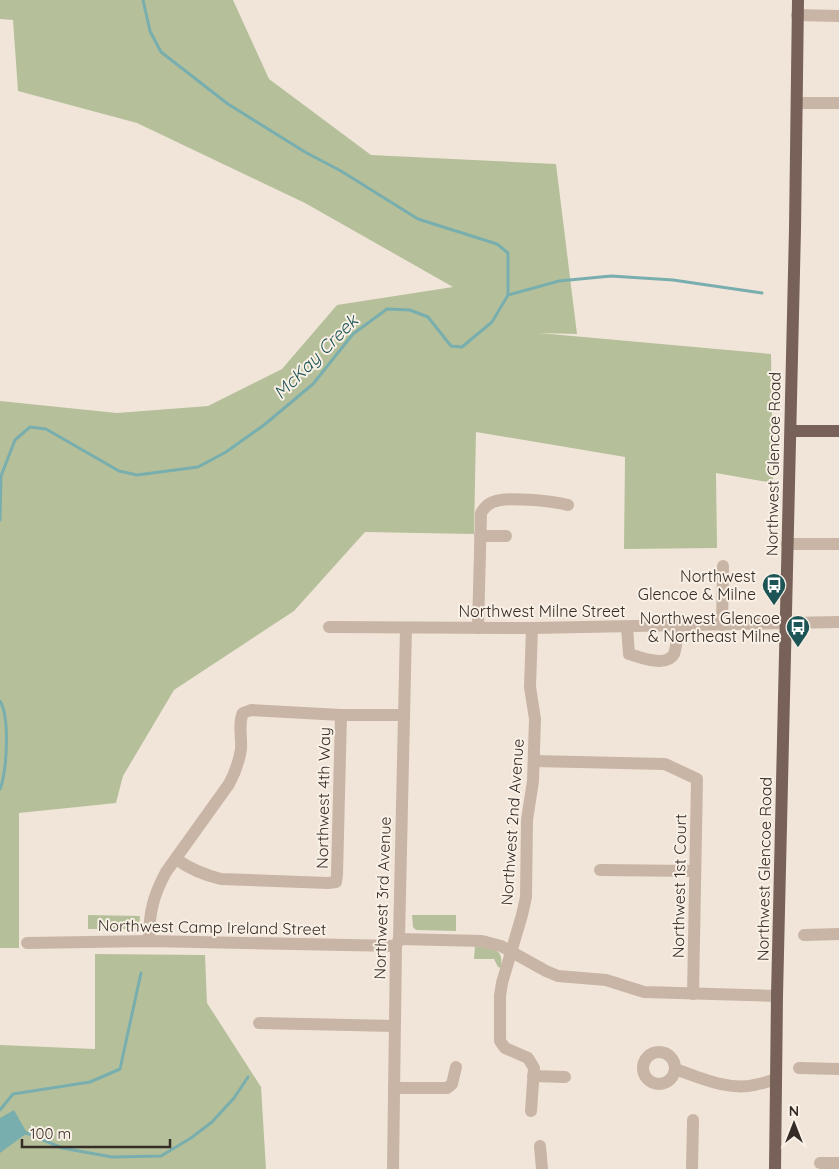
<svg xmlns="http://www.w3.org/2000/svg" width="839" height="1169" font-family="Quicksand,sans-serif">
  <rect width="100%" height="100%" fill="#f1e5da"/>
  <g fill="#b5c09a">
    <path d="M0,0H233L269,79L371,155L556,164L577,334L539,333L771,354L773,483L716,473L717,548L624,549L625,457L476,432L474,534L365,532L294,611L174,690L123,776L116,803L19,813V948H0V401L117,413L208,406L282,369L337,305L453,287L305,203L137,123L18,91L13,20L0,19Z"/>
    <path d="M88,915L140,916L139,927L135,929H88Z"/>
    <path d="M412,915H456V931L416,930L413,927Z"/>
    <path d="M475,946C492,949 504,946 501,968L498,967L494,959H474Z"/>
    <path d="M95,954L205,955L207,1003L261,1087L266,1169H0V1045L95,1049Z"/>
  </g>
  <path fill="#79aeae" d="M14,1110L27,1133L0,1153V1118Z"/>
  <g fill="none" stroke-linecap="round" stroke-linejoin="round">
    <g stroke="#79aeae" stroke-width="3">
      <path d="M508,295L559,281L611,276L673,280L762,293"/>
      <path d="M0,520L1,476L15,440L30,427L46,429L119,471L137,475L198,467L226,452L264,425L313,384L353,334L387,309L410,310L428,317L451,346L462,347L492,322L508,295V253L497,244L418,219L341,171L305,152L228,104L161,52L150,31L143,0"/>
      <path d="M0,701C10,717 7,771 0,789"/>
      <path d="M0,1110L13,1094L90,1082L120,1069L141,973"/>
      <path d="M23,1134L27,1133L62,1148L112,1157L161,1156L191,1138L212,1122L234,1098L248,1077"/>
    </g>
    <g stroke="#c9b5a6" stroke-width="12">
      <path d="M797,15L839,16"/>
      <path d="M797,103H839"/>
      <path d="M480,536H506"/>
      <path d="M787,544H839"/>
      <path d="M722,625L723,566"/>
      <path d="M329,627L532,628L839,622"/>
      <path d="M627,627L629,654C640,657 666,668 674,654C677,646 677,634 678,626"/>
      <path d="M478,628L481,513C484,508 487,504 493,502C507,496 553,501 568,505"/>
      <path d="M534,761L665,764L697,779L693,994"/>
      <path d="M176,859C190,869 204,875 221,879L328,883L336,882L337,875L341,715"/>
      <path d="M600,870L695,871"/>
      <path d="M804,935L839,934"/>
      <path d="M399,939L482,941L501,946L546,971L558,976L606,980L644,992L777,996"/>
      <path d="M149,941C149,913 153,896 166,872L229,784C235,773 239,762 241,749C242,739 238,723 243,713L251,710L341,715H403"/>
      <path d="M27,943L149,941L396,946"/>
      <path d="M259,1023L394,1026"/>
      <circle cx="659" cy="1068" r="16"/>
      <path d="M799,1068L839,1069"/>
      <path d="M675,1069C699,1077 728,1091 754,1085C761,1084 769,1081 776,1079"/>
      <path d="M533,1076L565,1077"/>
      <path d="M394,1088H447L452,1084L456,1067"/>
      <path d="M531,1111L534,1068L528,1058L505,1048L500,1041V996L502,983L522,915L526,897L527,820L533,781L535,719L530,687L532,628"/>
      <path d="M540,1146L542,1169"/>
      <path d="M820,1163H839"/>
      <path d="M393,1169L396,946L399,939L406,628"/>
      <path d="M692,1169L693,1120"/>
    </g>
    <g stroke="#776158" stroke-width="12">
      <path d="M791,431H839"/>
      <path d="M775,1169L777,996L795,229L798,0"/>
    </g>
  </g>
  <defs>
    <g id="bus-pin" transform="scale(1.25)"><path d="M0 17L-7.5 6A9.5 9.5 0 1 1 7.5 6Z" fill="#1d5556" stroke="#f9f0e6"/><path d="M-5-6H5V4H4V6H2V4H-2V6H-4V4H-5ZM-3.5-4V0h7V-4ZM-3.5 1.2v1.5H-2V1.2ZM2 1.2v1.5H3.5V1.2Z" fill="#fff"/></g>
  </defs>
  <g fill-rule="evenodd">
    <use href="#bus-pin" x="774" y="585"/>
    <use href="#bus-pin" x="798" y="627"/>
  </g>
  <g text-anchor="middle" stroke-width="4" stroke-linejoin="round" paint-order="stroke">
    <g font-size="16" fill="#352b27" stroke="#f9f0e6">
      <text transform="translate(773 464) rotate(-89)" y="6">Northwest Glencoe Road</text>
      <text x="542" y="617">Northwest Milne Street</text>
      <text transform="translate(323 798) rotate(-89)" y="6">Northwest 4th Way</text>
      <text transform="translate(512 822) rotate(-86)" y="6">Northwest 2nd Avenue</text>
      <text transform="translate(764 869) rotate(-89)" y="6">Northwest Glencoe Road</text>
      <text transform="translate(679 886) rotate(-89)" y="6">Northwest 1st Court</text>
      <text transform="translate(382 898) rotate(-88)" y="6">Northwest 3rd Avenue</text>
      <text transform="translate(212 927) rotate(1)" y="6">Northwest Camp Ireland Street</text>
    </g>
    <g font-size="16" fill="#352b27" stroke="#f9f0e6" text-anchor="end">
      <text x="756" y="582">Northwest<tspan x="756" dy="18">Glencoe &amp; Milne</tspan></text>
      <text x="780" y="624">Northwest Glencoe<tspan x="780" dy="18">&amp; Northeast Milne</tspan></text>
    </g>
    <g font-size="18" font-style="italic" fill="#1d5556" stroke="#f9f0e6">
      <text transform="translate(316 357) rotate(-45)" y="6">McKay Creek</text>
    </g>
  </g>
  <g transform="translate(794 1124)" stroke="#f9f0e6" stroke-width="4" paint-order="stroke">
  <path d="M0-4L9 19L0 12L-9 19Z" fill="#352b27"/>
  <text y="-8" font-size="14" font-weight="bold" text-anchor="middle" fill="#352b27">N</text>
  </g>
  <path d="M22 1139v8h148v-8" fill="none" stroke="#352b27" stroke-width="2.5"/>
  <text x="30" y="1139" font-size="15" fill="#352b27" stroke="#f9f0e6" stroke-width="4" paint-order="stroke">100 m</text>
</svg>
